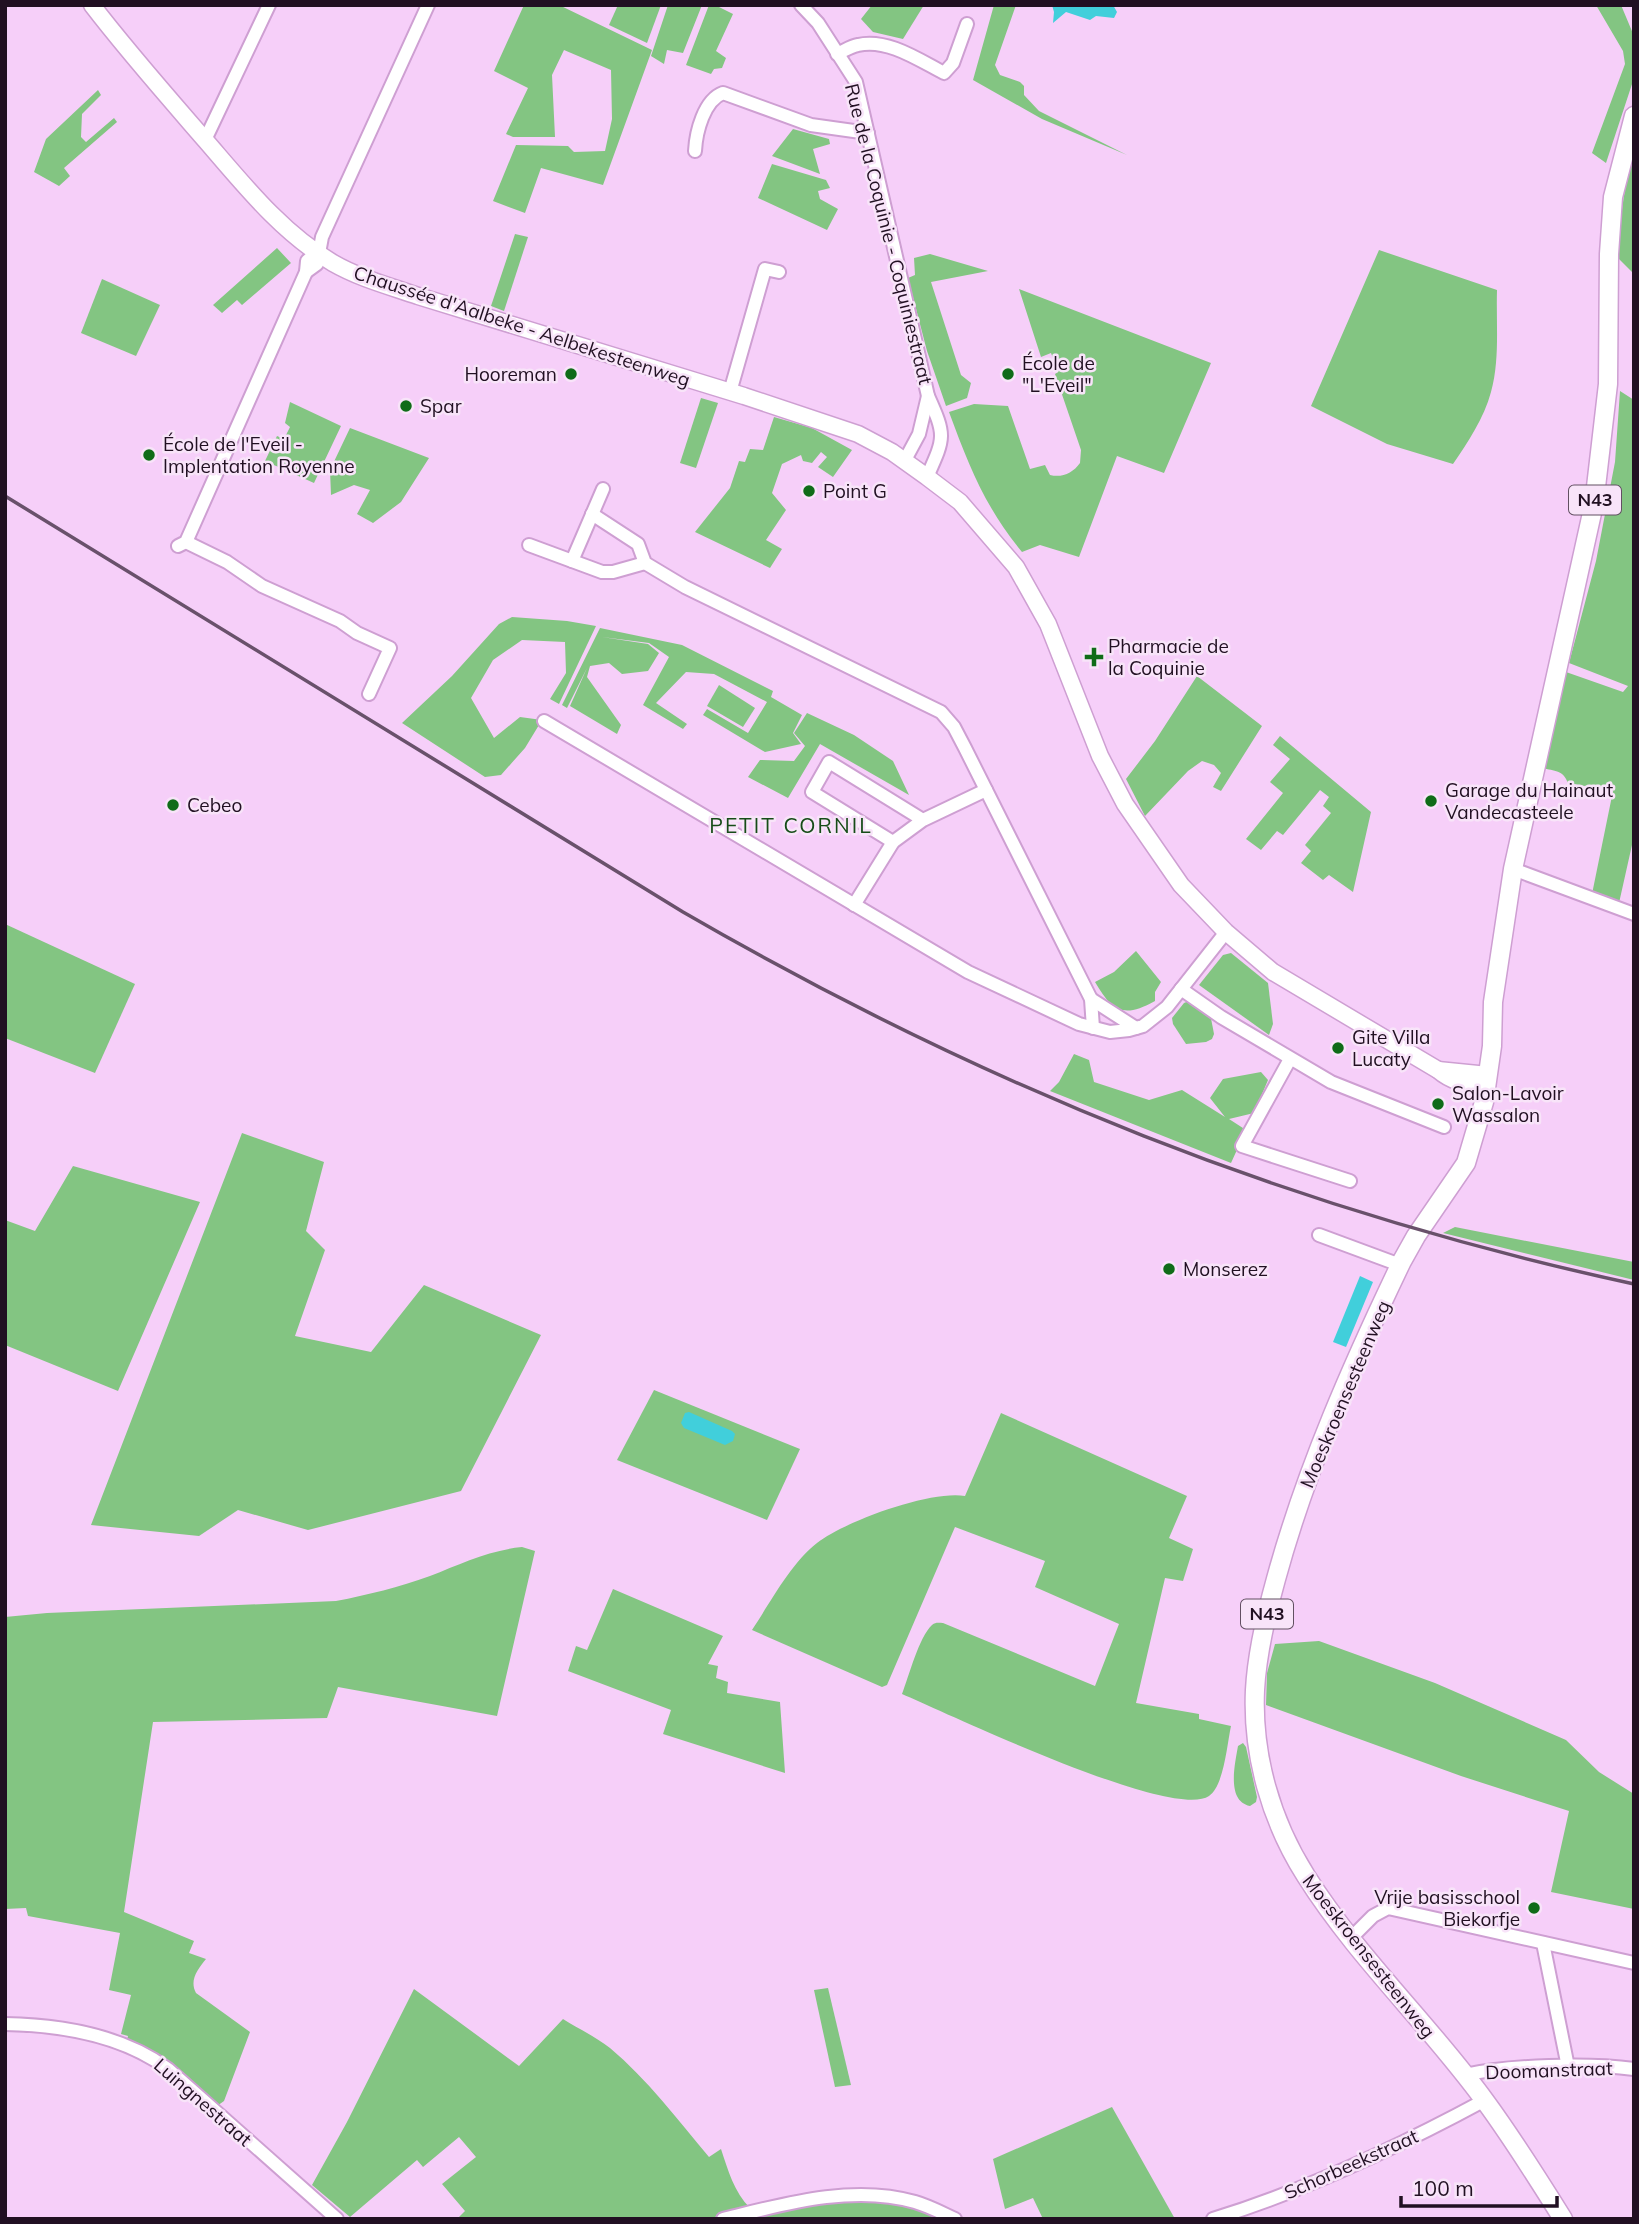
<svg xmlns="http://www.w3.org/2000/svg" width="1639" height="2224" font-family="Mulish,sans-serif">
  <rect width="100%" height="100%" fill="#f6cff9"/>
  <g fill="#83c582">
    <path d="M524,5H559L652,50L603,185L541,168L525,213L493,201L516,145L568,146L574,152L605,151L612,119L611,70L564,50L552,75L555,137H513L506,134L528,88L494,71Z"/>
    <path d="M618,5H661L647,43L609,25Z"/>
    <path d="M668,5H702L683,53L667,50L664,64L651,56Z"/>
    <path d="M709,5H715L733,14L716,51L726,58L722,68L714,69L711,74L686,65Z"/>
    <path d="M872,5H924L903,39L873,32L861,19Z"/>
    <path d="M994,5H1016L995,65L1000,75L1020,82L1024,86V95L1039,111L1127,155L1042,119L973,80Z"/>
    <path d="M1596,5H1621L1634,36V78L1606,163L1592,153L1625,64L1623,51Z"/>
    <path d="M98,90L101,95L82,114L81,137L86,142L114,118L117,122L64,168L70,176L59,186L34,172L46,139Z"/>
    <path d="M793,129L829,139L830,144L813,149L820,174L772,156Z"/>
    <path d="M1634,144V274L1619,259C1618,220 1626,182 1634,144Z"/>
    <path d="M772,164L826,180L830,188L818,191L820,199L838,209L827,230L758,198Z"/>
    <path d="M515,234L528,237L504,311L491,306Z"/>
    <path d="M277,248L291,263L242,305L237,300L222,313L213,305Z"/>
    <path d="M1379,250L1497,290C1496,324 1500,360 1491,392C1484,418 1468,442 1453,464L1387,444L1311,406Z"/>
    <path d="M930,254L988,271L931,282L961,375L971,383L967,398L946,406L927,351L908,278L915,275L914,258Z"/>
    <path d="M102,279L160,305L136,356L81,333Z"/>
    <path d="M1019,289L1211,363L1164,473L1117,456L1079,557L1040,545L1022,552C985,507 969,466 949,412L974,404L1008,406L1030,469L1045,465L1050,475C1062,478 1073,473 1080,463L1081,450L1055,374L1058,372L1051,353L1041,357Z"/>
    <path d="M1620,391L1634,400V836L1619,903L1592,894L1613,791L1568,783C1563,770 1555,771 1542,768L1566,672L1623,692L1628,686L1569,663L1596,561L1615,462Z"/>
    <path d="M701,398L718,403L696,468L680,463Z"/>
    <path d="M290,402L341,426L314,483L265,461L277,436L284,439L290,427L285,423Z"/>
    <path d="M774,417L812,428L852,450L833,477L818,467L827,457L821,452L812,463L803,461L801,455L782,464L772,493L786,510L766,540L782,549L770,568L695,532L730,488L739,461L745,462L750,449L763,450Z"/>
    <path d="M350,428L429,458L401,502L373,523L357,514L370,490L354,485L331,495L330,470Z"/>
    <path d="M512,617L567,621L596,626L559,704L550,699L566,673L565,642L522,640L493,660L471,698L494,738L520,717L542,720L525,748L501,775L485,777L402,723L452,676L499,624Z"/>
    <path d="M600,628L682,645L773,691L771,697L802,715L793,733L801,744L765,752L703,715L707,709L748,733L767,702L714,674L686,672L656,703L687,724L683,729L643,705L669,657L649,643L602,637L648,644L659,653L648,671L622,674L609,663L590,666L587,677L621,725L617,734L570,706L587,668L567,708L562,705Z"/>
    <path d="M1197,676L1262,726L1221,791L1213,787L1221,773L1214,765L1202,761L1188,771L1145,816L1126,779L1155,741Z"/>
    <path d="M719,685L755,708L743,727L707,706Z"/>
    <path d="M807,713L854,735L893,761L909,795L820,744L788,798L748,777L760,760L794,761L805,746L794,733Z"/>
    <path d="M1280,736L1371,812L1353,892L1329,875L1323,880L1301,863L1311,851L1305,845L1331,813L1323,806L1329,797L1320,790L1283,835L1277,831L1261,850L1246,839L1283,793L1270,782L1290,759L1273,745Z"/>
    <path d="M5,924L135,984L95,1073L5,1038Z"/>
    <path d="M1136,951L1161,982L1155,992V1001C1123,1019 1112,1011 1095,982L1114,972Z"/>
    <path d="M1231,953L1268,983L1273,1024L1269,1035L1199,985L1223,955Z"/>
    <path d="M1189,1001L1210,1013L1214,1034L1212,1039L1206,1042L1186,1044L1173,1024L1172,1018L1184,1003Z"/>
    <path d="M1074,1054L1089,1060L1094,1082L1149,1100L1182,1090L1225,1117L1210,1098L1223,1079L1261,1072L1268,1080L1254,1113L1229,1119L1246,1130L1231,1163L1050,1091L1059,1082Z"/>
    <path d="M242,1133L324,1162L306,1231L325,1250L295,1336L371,1352L424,1285L541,1335L461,1491L308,1530L238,1510L199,1536L91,1525Z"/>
    <path d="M73,1166L200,1202L118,1391L5,1345V1220L35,1231Z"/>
    <path d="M1455,1227L1634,1262V1280L1443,1233Z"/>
    <path d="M654,1390L800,1449L767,1520L617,1460Z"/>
    <path d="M1001,1413L1187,1496L1169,1538L1193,1549L1183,1581L1165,1578L1136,1703L1199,1714V1719L1231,1726C1227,1744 1224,1786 1209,1796C1172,1821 949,1714 902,1694C909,1676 919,1637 932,1625C936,1622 938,1623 943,1623L1095,1686L1119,1624L1035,1587L1045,1561L955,1527L887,1685L882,1687L752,1630C770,1603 791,1563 817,1543C845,1521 931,1490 965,1496Z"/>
    <path d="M522,1547L535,1551L497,1716L338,1687L327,1718L153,1722L124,1912L194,1941L189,1953L206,1959C198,1969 189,1980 196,1993L250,2032L224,2101L217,2106L127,2040L128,2036L121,2034L131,1995L109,1990L120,1933L28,1916L26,1908L5,1909V1617L47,1613L336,1601C368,1595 399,1587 430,1576C460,1564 490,1550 522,1547Z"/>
    <path d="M613,1589L723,1636L708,1664L718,1666L716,1678L728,1682L727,1693L780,1702L785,1773L663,1734L671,1710L568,1671L576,1646L587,1650Z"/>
    <path d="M1319,1641L1435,1683L1566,1740L1599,1772L1634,1794V1909L1551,1892L1569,1811L1461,1776L1266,1705L1267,1673L1275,1644Z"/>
    <path d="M1243,1743L1246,1747L1257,1797L1256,1802L1250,1806C1226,1801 1235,1764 1238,1746Z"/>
    <path d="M828,1988L851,2085L835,2087L814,1990Z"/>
    <path d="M414,1989L519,2066L563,2019C579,2029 596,2037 610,2048C647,2079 678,2120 709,2157L721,2149C728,2170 734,2192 750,2208L708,2219H457L465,2211L442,2184L476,2157L459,2137L423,2167L417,2160L350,2217L312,2185L347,2122Z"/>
    <path d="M1112,2107L1175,2219H1043L1033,2198L1005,2209L993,2159Z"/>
    <path d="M842,2200L906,2205L944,2219H745Z"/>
  </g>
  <g fill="#41cfdb">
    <path d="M1052,5H1113L1117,12L1114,18L1096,16L1090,20L1066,12L1053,23L1054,12Z"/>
    <path d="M1360,1276L1373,1282L1346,1347L1333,1342Z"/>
    <path d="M689,1412L732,1431L735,1434L733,1441L725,1445L684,1428L681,1423L685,1413Z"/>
  </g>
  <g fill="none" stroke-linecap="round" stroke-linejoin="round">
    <g stroke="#ce9fd2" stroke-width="16">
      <g id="minor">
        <path d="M801,5L818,23L856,82L928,396C946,436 945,437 927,477"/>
        <path d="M837,54C844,51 851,46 858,45C887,38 919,60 944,73L953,63L967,24"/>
        <path d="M205,140L269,5"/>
        <path d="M695,151C696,132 704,100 723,93L811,125L868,133"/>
        <path d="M306,272L317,264L322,237L428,5"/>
        <path d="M730,392L765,269L779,272"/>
        <path d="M905,460L919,434L928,396"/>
        <path d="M592,514L638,544L645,563L685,587L941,712L954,727L965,748L1091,999L1093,1028"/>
        <path d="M186,542L227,562L262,586L340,621L357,633L390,648L369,694"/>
        <path d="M529,545L602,572H613L645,563"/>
        <path d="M178,546L186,542L306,272L307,261L318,251"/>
        <path d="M572,561L603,489"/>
        <path d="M544,721L968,972L1079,1024L1110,1032L1129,1030L1143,1026L1167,1007L1226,932"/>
        <path d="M923,820L893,842L812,792L829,762L923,820L986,790"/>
        <path d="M1513,869L1634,914"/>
        <path d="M854,905L893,842"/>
        <path d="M1181,989L1221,1017L1331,1082L1444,1127"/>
        <path d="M1091,999L1136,1028"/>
        <path d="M1290,1059L1242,1146L1350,1181"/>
        <path d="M1319,1235L1400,1265"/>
        <path d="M1351,1938L1373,1916L1388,1908L1634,1963"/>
        <path d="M1543,1943L1568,2067"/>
        <path d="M5,2024C62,2025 122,2035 168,2069L337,2219"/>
        <path d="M1464,2075C1510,2065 1588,2063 1634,2069"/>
        <path d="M723,2219C784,2204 853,2184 915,2202C929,2206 942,2213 955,2219"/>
        <path d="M1213,2219C1307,2190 1398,2147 1485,2100"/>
      </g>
    </g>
    <g stroke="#ce9fd2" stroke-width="19">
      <g id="secondary">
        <path d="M92,5C128,52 167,96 206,141C244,185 282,233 333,263C359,278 389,286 418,296L744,396L858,434L892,452L927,477L960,502L1016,567L1048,624L1100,756L1125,804L1181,885L1226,932L1273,972L1438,1070C1453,1083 1467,1084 1487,1087"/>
        <path d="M1438,1070L1488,1075"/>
      </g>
    </g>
    <g stroke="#ce9fd2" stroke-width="21">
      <path id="primary" d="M1563,2219C1538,2179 1513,2139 1485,2101C1429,2024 1357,1957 1306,1876C1271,1821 1252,1755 1255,1690C1257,1652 1266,1615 1276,1579C1306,1469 1353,1363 1402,1261L1416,1236L1466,1163L1484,1102L1492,1046L1493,1002L1513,869L1594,504L1608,384L1609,254L1613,197L1634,116"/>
    </g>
    <use href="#minor" stroke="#fff" stroke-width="12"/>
    <use href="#secondary" stroke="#fff" stroke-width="16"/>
    <use href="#primary" stroke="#fff" stroke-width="18"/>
    <path stroke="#69516b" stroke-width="3.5" d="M5,496L683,912C985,1087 1292,1210 1634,1284"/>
  </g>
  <g fill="#0f6c18" stroke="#f8e4f9" stroke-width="2.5">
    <circle cx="571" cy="374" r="7"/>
    <circle cx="1008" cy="374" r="7"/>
    <circle cx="406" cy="406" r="7"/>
    <circle cx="149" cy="455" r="7"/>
    <circle cx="809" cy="491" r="7"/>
    <path d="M1090.5 646.5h7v7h7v7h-7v7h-7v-7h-7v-7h7z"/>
    <circle cx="1431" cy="801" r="7"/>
    <circle cx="173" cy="805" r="7"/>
    <circle cx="1338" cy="1048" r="7"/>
    <circle cx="1438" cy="1104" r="7"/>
    <circle cx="1169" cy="1269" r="7"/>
    <circle cx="1534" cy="1908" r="7"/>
  </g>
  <g text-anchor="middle" stroke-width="5" stroke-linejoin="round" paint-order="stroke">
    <g fill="#f8e4f9" stroke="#625062" stroke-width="2">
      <rect x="1569" y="485.5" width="52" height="29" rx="5"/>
      <rect x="1241" y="1599.5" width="52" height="29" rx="5"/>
    </g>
    <g font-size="18" font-weight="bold" fill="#211022">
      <text x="1595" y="506">N43</text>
      <text x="1267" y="1620">N43</text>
    </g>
    <g font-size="19" fill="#211022" stroke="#f8e4f9">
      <text transform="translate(889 234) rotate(76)" y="7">Rue de la Coquinie - Coquiniestraat</text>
      <text transform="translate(522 326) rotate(18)" y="7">Chaussée d'Aalbeke - Aelbekesteenweg</text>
      <text transform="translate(1345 1394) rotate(-67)" y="7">Moeskroensesteenweg</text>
      <text transform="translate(1369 1956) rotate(52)" y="7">Moeskroensesteenweg</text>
      <text transform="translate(1549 2070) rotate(-2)" y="7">Doomanstraat</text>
      <text transform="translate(203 2102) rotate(41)" y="7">Luingnestraat</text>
      <text transform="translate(1351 2164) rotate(-24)" y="7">Schorbeekstraat</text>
    </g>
    <g font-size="19" fill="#211022" stroke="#f8e4f9" text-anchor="start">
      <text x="1022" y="370">École de<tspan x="1022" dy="22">"L'Eveil"</tspan></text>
      <text x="557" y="381" text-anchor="end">Hooreman</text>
      <text x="420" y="413">Spar</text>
      <text x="163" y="451">École de l'Eveil -<tspan x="163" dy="22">Implentation Royenne</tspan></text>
      <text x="823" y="498">Point G</text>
      <text x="1108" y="653">Pharmacie de<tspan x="1108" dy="22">la Coquinie</tspan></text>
      <text x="1445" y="797">Garage du Hainaut<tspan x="1445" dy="22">Vandecasteele</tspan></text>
      <text x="187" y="812">Cebeo</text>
      <text x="1352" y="1044">Gite Villa<tspan x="1352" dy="22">Lucaty</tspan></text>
      <text x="1452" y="1100">Salon-Lavoir<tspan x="1452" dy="22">Wassalon</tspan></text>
      <text x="1183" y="1276">Monserez</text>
      <text x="1520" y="1904" text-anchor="end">Vrije basisschool<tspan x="1520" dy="22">Biekorfje</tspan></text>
    </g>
    <g font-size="21" letter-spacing="2" fill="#164c18" stroke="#f8e4f9">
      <text x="791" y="833">PETIT CORNIL</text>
    </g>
  </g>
  <rect width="1639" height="2224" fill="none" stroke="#211022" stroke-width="14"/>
  <path d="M1401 2196v10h156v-10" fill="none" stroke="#211022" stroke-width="3.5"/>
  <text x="1412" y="2196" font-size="21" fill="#211022" stroke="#f8e4f9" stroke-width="5" paint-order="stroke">100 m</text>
</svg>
